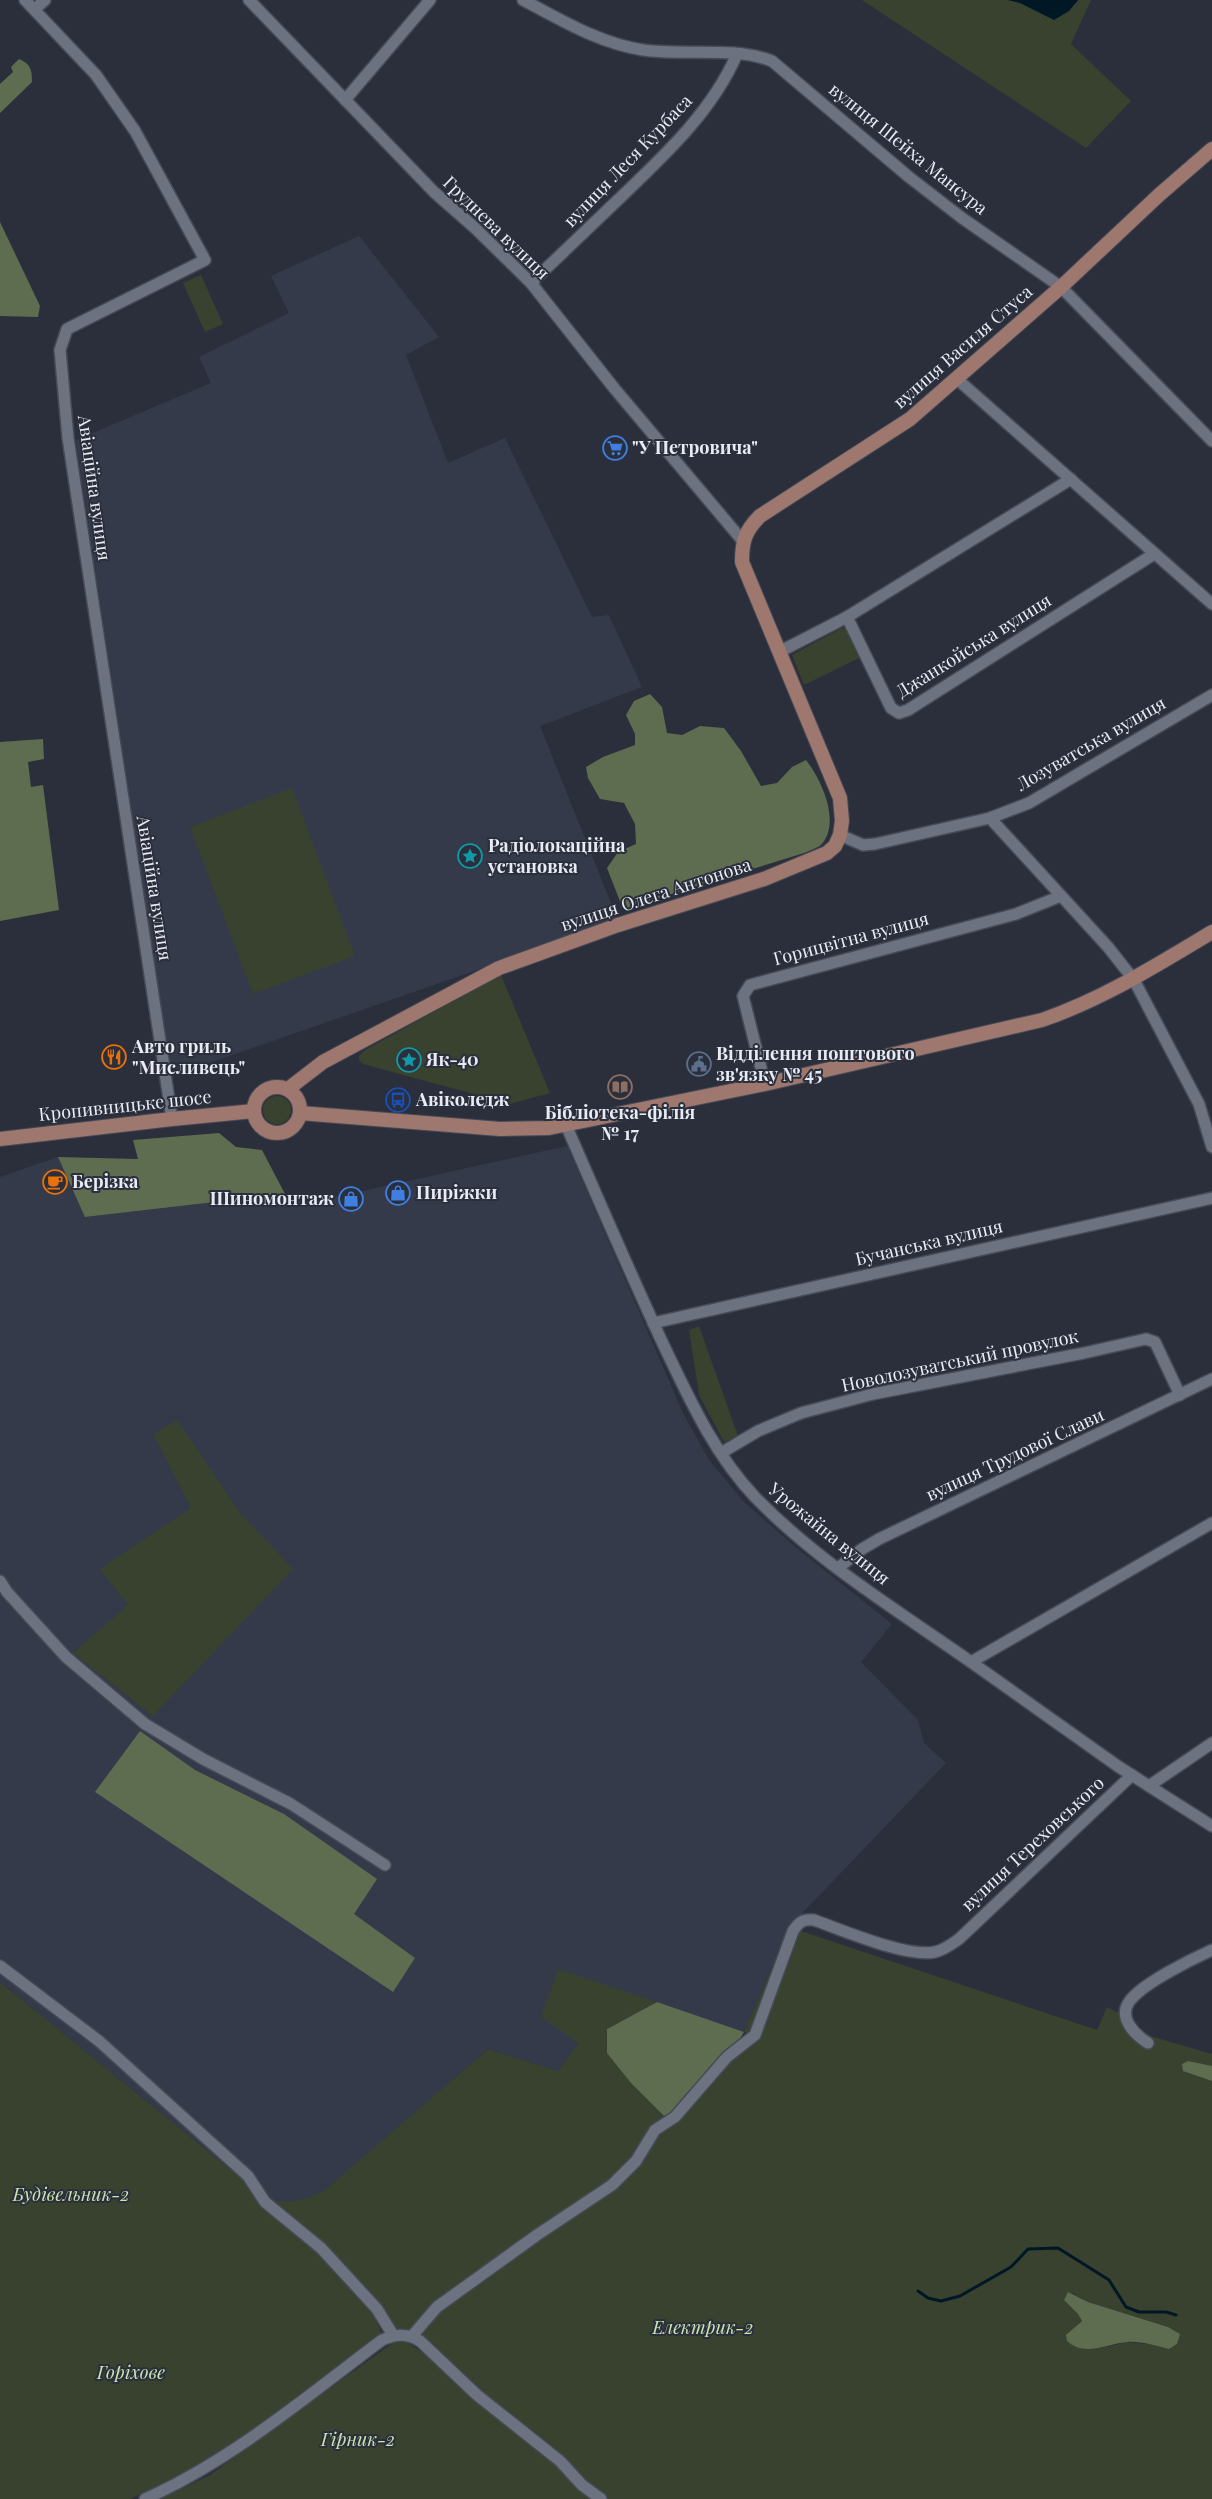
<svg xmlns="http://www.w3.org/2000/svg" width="1212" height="2499" font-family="'Playfair Display',serif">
  <rect width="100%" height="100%" fill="#2b2f3c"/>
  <g fill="#353a4b">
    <path d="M359,236L439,337L406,355L448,463L505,438L592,617L609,615L642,687L540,726L617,918L497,963L172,1076L76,440L211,383L199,357L289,313L271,276Z"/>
    <path d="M567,1146L683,1413L709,1460L743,1501L793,1545L892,1624L861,1662L918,1720L924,1743L946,1763L789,1927L744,2032L559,1970L578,2043L558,2071L488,2049L324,2192L300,2202L284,2203L266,2199L0,1982V1177L58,1157L86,1217L285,1194L322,1200Z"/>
  </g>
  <g fill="#38422e" fill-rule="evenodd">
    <path d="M862,0H1008L1020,3H1077L1078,0H1091L1071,44L1131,101L1086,148Z"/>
    <path d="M201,275L223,324L205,332L183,283Z"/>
    <path d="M842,628L847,629L861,657L804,685L792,655Z"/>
    <path d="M292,788L355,956L253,994L190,827Z"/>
    <path d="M501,975L550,1093L510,1104L363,1064L359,1060V1056L365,1050Z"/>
    <circle cx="277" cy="1110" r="14"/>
    <path d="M699,1326L738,1436L724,1442L699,1395L689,1330Z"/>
    <path d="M177,1420L241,1514L293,1569L153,1716L73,1653L128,1605L100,1569L191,1508L153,1434Z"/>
    <path d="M789,1927L1097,2030L1107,2007L1125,2016L1150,2036L1212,2054V2499H608L563,2458L481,2394L420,2334L439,2311L579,2213L659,2134L683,2118L734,2058L758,2037L744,2032ZM1072,2293L1088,2302L1168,2327L1180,2334L1147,2344L1127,2342L1107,2347L1067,2335L1082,2321L1078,2314L1064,2300Z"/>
    <path d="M558,1969L657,2002L607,2029L631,2083L664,2116L651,2126L632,2159L611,2181L409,2331L394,2330L266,2199C292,2204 301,2201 324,2191L488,2049L558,2071L578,2043L541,2017Z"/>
    <path d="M0,1982L253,2188L318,2251L372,2310L382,2335L239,2440L203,2464L130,2499H0Z"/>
    <path d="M402,2339L435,2361L473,2400L558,2464L592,2499H160L210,2475L394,2342Z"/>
  </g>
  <g fill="#5e6c50">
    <path d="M19,59C31,64 32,70 32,82L0,113V84L13,72L11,67Z"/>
    <path d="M0,222L40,306L38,317L0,316Z"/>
    <path d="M650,694L662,707L667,733L682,735L700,726L724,728L741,751L761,786L777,783L792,767L806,760C821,779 841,821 822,844C818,848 809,851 804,853L623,909L607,868L618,852L636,844L635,824L624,803L600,799L588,778L586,767L603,757L635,745V734L626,715L634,701Z"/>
    <path d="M43,739L44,759L28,762L31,787L43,785L59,910L0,921V742Z"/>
    <path d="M219,1133L236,1147L262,1150L285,1194L85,1217L58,1157L138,1159L133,1140Z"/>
    <path d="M140,1731L195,1770L284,1814L377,1879L354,1914L415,1958L393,1992L95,1792Z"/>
    <path d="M657,2002L744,2032L738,2042L672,2113L664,2116L631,2083L607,2053V2029Z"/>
    <path d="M1188,2061L1212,2066V2081L1183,2071L1182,2064Z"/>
    <path d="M1068,2292L1088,2302L1168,2327L1180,2334L1177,2344L1169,2349C1156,2346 1141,2341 1127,2342C1107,2344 1084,2357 1067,2341L1066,2335L1082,2321L1078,2314L1064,2300Z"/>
  </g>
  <path fill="#001726" d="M1008,0H1078L1069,11L1054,20L1020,3Z"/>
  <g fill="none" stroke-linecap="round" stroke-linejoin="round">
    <path stroke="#001726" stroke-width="3" d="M918,2291L928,2298L941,2301L960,2296L1011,2267L1028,2249L1058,2248L1109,2280L1126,2307L1139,2312H1166L1176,2315"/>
    <g stroke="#474a55" stroke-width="14">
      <g id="minor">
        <path d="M25,0L96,75L135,131L205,260L67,329L60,350L68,438L172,1119"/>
        <path d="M249,0L434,192L475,228L531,283L614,388L742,540"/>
        <path d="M523,0C562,20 598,43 643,50C685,56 732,46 772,61L909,177L962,218L1061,287L1212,441"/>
        <path d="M35,9L45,0"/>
        <path d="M345,100L430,0"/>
        <path d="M531,283C561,254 592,225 622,196C666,154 713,110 737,54"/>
        <path d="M957,379L1212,604"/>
        <path d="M1071,479L847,617L891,708L899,713L908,710L1154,554"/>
        <path d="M779,652L847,617"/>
        <path d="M990,818L1108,947L1134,980L1199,1104L1212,1147"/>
        <path d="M840,835L863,845L875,844L990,818L1029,803L1212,695"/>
        <path d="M765,1084L743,996L750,985L1016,914L1061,896"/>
        <path d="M566,1125C598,1199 630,1273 664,1346C689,1398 714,1454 755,1497C818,1562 897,1610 971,1662L1212,1523"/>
        <path d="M653,1323L1212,1198"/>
        <path d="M721,1453L758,1431L801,1413L873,1394L1084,1353L1146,1339L1155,1342L1180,1395"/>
        <path d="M838,1568L862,1549L879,1539L1212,1379"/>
        <path d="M0,1581L7,1592L66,1657L145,1724L203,1759L291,1804L385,1865"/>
        <path d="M971,1662L1119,1767L1212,1826"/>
        <path d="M1149,1786L1212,1743"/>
        <path d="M0,1966L99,2041L248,2176L265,2202L321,2248L377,2309L393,2335"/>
        <path d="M1148,2043C1135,2035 1118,2018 1129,2002C1141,1984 1192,1959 1212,1950"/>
        <path d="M412,2336L437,2307L537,2235L612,2185L636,2161L655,2130L675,2117L727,2057L755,2035L793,1931C799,1922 803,1919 814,1920C842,1930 907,1958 935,1952C944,1950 952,1944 959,1939L1132,1775"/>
        <path d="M145,2499C232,2460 306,2397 382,2340C396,2334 407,2333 420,2341L477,2395L560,2461L582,2485L601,2499"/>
      </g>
    </g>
    <g stroke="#474a55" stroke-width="16">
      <g id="major">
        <circle cx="277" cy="1110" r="23"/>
        <path d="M288,1089L323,1062L499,968L618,925L764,879L827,853L835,846L840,835L842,821L840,798L742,562C742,541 745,531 760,516L910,419L1061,287L1159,195L1212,149"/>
        <path d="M300,1113L500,1129L549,1128L765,1084L1042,1020C1103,999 1157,965 1212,932"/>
        <path d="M0,1139L172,1119L254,1111"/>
      </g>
    </g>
    <use href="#minor" stroke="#6d7280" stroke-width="11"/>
    <use href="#major" stroke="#9e786e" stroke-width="14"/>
  </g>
  <defs>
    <g id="supermarket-ring" transform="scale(1.25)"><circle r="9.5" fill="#2b2f3c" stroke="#3f7fe0" stroke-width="1.5"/><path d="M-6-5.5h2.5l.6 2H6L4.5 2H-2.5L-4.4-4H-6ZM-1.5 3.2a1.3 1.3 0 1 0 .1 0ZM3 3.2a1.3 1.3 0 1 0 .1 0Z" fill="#3f7fe0"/></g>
    <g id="sight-ring" transform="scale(1.25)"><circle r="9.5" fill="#2b2f3c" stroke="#0f9aa8" stroke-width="1.5"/><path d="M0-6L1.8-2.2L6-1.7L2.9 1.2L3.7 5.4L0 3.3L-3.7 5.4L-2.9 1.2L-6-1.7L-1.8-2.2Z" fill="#0f9aa8"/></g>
    <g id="restaurant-ring" transform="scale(1.25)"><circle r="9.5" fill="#2b2f3c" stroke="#e8710a" stroke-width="1.5"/><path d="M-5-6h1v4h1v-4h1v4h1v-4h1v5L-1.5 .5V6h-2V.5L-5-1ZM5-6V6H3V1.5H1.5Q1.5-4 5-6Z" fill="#e8710a"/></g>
    <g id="civic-ring" transform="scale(1.25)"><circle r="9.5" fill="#2b2f3c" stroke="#5c6f8a" stroke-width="1.5"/><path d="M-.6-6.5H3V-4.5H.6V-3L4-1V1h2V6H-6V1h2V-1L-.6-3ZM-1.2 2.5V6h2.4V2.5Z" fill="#5c6f8a"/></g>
    <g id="library-ring" transform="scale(1.25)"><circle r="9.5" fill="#2b2f3c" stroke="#8d6e63" stroke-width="1.5"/><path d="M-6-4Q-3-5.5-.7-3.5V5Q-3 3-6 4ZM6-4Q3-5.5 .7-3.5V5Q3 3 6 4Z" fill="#8d6e63"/></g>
    <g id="bus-ring" transform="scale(1.25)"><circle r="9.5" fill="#2b2f3c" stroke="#1a4fb4" stroke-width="1.5"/><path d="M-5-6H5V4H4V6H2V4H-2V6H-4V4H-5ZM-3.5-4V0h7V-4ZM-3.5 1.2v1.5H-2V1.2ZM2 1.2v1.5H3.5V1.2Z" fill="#1a4fb4"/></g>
    <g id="cafe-ring" transform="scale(1.25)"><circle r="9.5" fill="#2b2f3c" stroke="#e8710a" stroke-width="1.5"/><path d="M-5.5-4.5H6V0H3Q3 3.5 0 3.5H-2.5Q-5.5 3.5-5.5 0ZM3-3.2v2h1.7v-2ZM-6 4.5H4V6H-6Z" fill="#e8710a"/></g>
    <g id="shop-ring" transform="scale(1.25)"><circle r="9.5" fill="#2b2f3c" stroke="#3f7fe0" stroke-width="1.5"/><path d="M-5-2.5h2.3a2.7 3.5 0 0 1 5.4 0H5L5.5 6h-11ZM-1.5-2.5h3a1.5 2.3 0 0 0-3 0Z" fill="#3f7fe0"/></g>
  </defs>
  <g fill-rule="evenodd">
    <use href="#supermarket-ring" x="615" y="448"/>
    <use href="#sight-ring" x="470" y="856"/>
    <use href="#restaurant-ring" x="114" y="1057"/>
    <use href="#sight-ring" x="409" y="1060"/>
    <use href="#civic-ring" x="699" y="1064"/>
    <use href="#library-ring" x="620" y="1087"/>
    <use href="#bus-ring" x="398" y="1100"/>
    <use href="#cafe-ring" x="55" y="1182"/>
    <use href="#shop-ring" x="398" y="1193"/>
    <use href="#shop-ring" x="351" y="1199"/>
  </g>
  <g text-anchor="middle" stroke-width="4" stroke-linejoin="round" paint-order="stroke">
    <g font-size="18" fill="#e8ebf3" stroke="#2b2f3c">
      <text transform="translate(908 149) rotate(39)" y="6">вулиця Шейха Мансура</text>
      <text transform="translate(628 161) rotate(-46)" y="6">вулиця Леся Курбаса</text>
      <text transform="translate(496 228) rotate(44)" y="6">Груднева вулиця</text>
      <text transform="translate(963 347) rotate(-41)" y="6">вулиця Василя Стуса</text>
      <text transform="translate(94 488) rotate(82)" y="6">Авіаційна вулиця</text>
      <text transform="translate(974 646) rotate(-32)" y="6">Джанкойська вулиця</text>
      <text transform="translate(1091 744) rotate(-30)" y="6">Лозуватська вулиця</text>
      <text transform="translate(154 888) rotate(81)" y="6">Авіаційна вулиця</text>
      <text transform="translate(656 895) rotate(-18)" y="6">вулиця Олега Антонова</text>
      <text transform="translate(851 939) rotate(-15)" y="6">Горицвітна вулиця</text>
      <text transform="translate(125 1106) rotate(-6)" y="6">Кропивницьке шосе</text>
      <text transform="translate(929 1243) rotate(-13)" y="6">Бучанська вулиця</text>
      <text transform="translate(960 1361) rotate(-12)" y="6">Новолозуватський провулок</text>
      <text transform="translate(1015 1455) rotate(-25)" y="6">вулиця Трудової Слави</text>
      <text transform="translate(829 1534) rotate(39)" y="6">Урожайна вулиця</text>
      <text transform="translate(1033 1844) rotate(-43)" y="6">вулиця Тереховського</text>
    </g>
    <g font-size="18" font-weight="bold" fill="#e8ebf3" stroke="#2b2f3c" text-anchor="start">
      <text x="632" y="454">"У Петровича"</text>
      <text x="488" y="852">Радіолокаційна<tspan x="488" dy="21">установка</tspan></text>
      <text x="132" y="1053">Авто гриль<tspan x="132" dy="21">"Мисливець"</tspan></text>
      <text x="716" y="1060">Відділення поштового<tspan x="716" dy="21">зв'язку № 45</tspan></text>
      <text x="426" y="1066">Як-40</text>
      <text x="416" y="1106">Авіколедж</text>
      <text x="620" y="1119" text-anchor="middle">Бібліотека-філія<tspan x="620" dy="21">№ 17</tspan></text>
      <text x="72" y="1188">Берізка</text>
      <text x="416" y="1199">Пиріжки</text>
      <text x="334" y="1205" text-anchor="end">Шиномонтаж</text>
    </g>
    <g font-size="18" font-style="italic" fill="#cae5b0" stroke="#2b2f3c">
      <text x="71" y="2201">Будівельник-2</text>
      <text x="703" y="2334">Електрик-2</text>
      <text x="131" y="2379">Горіхове</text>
      <text x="358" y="2446">Гірник-2</text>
    </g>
  </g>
</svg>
